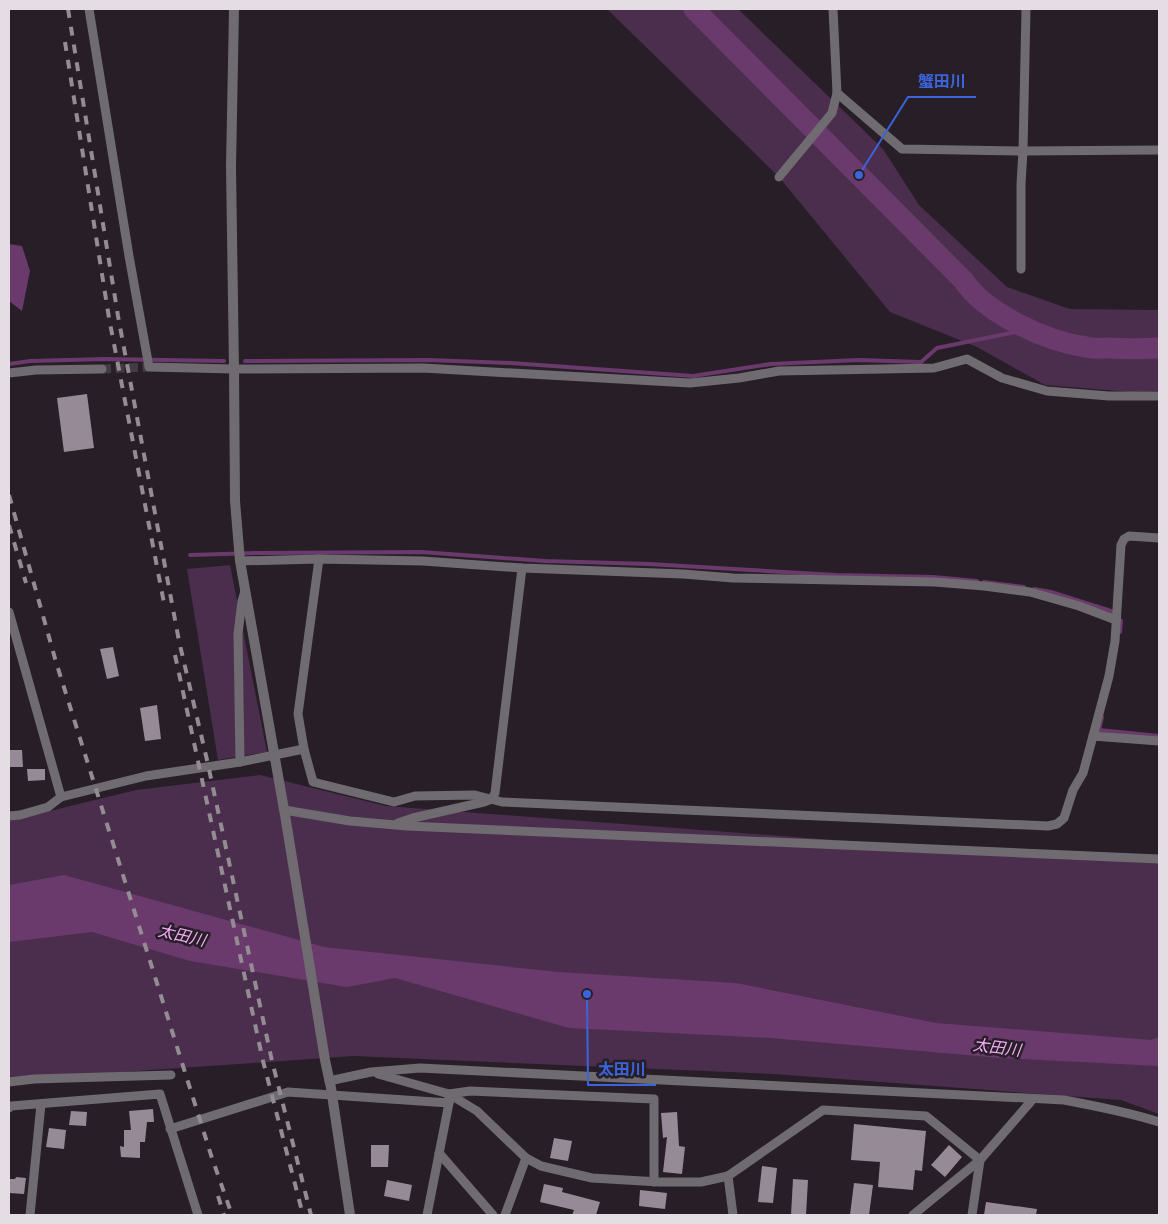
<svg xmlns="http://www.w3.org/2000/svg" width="1168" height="1224" font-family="Bitter,'Noto Sans JP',serif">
  <rect width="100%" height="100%" fill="#271e27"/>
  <g fill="#4b2e4d">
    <path d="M607,9H738L883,149L919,205L1007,287L1070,309L1159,310V391L1131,392L1045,385L977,347L890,312L779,177Z"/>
    <path d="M230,565L267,752L218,760L187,569Z"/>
    <path d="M260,775L386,806L1006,853L1159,862V1114L1121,1100L774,1074L353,1056L9,1080V821L136,790Z"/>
  </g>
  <g fill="#6a3a6c">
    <path d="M9,244L22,246L30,271L22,311L9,301Z"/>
    <path d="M64,875L324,947L558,972L736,983L936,1023L1151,1040L1159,1037V1066L1001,1058L771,1038L569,1028L395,978L347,987L190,961L92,932L9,942V885Z"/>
  </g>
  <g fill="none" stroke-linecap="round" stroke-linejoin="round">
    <g stroke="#6a3a6c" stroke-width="4">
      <path d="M245,361L428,360L511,363L693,376L771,364L859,360L921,362L937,348L1030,329"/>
      <path d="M9,364L30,361L105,359L224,361"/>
      <path d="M190,555L258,553L421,552L545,561L649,564L836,575L933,577L977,581"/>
      <path d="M984,582L1024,587"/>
      <path d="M1034,589L1051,592L1111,611L1121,621L1120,632"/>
      <path d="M1102,717L1099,730L1159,736"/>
    </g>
    <path stroke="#6a3a6c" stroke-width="21" d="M694,9L963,280C986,314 1046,341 1086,347C1093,349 1101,348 1109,348C1126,349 1142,349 1159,348"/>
  </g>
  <g fill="#968a96">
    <path d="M87,394L94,448L64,452L57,398Z"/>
    <path d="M113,647L119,676L107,679L100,649Z"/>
    <path d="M157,705L161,739L145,741L140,708Z"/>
    <path d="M9,750H22L23,767H9Z"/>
    <path d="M27,769H45V780L28,781Z"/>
    <path d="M153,1109L154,1122H147L145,1142H140V1158L121,1157L120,1146L124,1147V1130H131L129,1111Z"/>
    <path d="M71,1111L87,1112L86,1126L69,1125Z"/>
    <path d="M677,1112L679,1146L685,1147L682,1174L663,1172L667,1137L663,1138L661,1113Z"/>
    <path d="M854,1124L926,1131L922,1171L915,1170L913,1190L878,1187L880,1162L851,1160Z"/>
    <path d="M49,1128L66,1130L64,1149L46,1147Z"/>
    <path d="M554,1138L572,1141L568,1161L550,1158Z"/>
    <path d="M371,1145H389L388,1167H371Z"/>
    <path d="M949,1145L962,1157L945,1177L931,1165Z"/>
    <path d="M762,1166L777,1168L773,1203L758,1202Z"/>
    <path d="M16,1177L26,1178L24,1194L9,1193V1179H15Z"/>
    <path d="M793,1179L808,1180L806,1215H791Z"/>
    <path d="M387,1180L412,1185L409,1201L384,1196Z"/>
    <path d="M854,1183L873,1185L869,1215H850Z"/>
    <path d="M544,1184L563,1188L562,1192L600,1202L596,1215H572L574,1210L540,1202Z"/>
    <path d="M640,1190L667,1193L665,1209L639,1206Z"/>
    <path d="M986,1202L1037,1209L1036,1215H984Z"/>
  </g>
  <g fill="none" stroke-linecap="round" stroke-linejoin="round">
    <path stroke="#433b43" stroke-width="9" stroke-dasharray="9 4.5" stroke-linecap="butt" d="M102,369L149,367"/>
    <g stroke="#6f6b70" stroke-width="9">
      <path d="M89,9L129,256L149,367L234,369L423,368L690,383L739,378L779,371L934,368L967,359L1002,378L1047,391L1109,396H1159"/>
      <path d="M837,93L902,149L1023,151L1159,150"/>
      <path d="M779,177L832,113L837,93L833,9"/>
      <path d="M1021,269V184L1023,151L1026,9"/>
      <path d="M9,373L36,370L102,369"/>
      <path d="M319,559L298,714L304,749L313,782L394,802L415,796L475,795L502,802L1048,826L1057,824L1064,818L1073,790L1083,773L1093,736L1159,741"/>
      <path d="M240,561L319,559L423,561L522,568L683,574L733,578L935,582L984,586L1030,592L1079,606L1116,620"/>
      <path d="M9,612L61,797"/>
      <path d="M1093,736L1109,676L1115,641L1121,545L1124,539L1129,536L1159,538"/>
      <path d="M240,762L238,634L242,601L245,591"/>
      <path d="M284,810L350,821L407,826L1159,859"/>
      <path d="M9,816L20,815L48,807L61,797L146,776L240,762L304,749"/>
      <path d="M398,823L413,818L484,802L492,799L495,793L522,568"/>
      <path d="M378,1074L449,1094L477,1111L526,1158L541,1166L592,1178L659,1182H701L728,1176L823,1110L926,1116L980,1160L972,1215"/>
      <path d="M329,1081L371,1072L420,1068L1064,1100C1096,1106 1128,1112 1159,1122"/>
      <path d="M9,1082L34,1079L171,1075"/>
      <path d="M9,1108L11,1106L160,1094L198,1215"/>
      <path d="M170,1129L288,1092L449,1103"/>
      <path d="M439,1153L493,1215"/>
      <path d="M728,1176L733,1215"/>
      <path d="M30,1215L41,1104"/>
      <path d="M427,1215L449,1103V1094L470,1091L654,1099V1182"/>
      <path d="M505,1215L526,1158"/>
      <path d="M913,1215L980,1160L1033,1099"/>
    </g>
    <path stroke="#6f6b70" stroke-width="10" d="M234,9L231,167L234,369L235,501L240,561L285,815L325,1060L331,1088L350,1215"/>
    <g stroke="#938c93" stroke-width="4" stroke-dasharray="9 9" stroke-linecap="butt">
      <path d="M68,9L118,316L179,641L207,760L272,1061L311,1215"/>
      <path d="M65,42L109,318L164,603"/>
      <path d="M9,495L56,662L211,1155L232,1215"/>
      <path d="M9,525L26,583"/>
      <path d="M175,655L263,1061L303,1215"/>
      <path d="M218,1196L224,1215"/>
    </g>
  </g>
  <g text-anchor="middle" stroke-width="5" stroke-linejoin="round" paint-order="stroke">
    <g font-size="16" font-style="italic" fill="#f3abf5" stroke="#271e27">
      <text transform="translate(182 935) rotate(13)" y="6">太田川</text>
      <text transform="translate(997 1047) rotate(7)" y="6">太田川</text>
    </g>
  </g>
  <path fill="none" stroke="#3b64da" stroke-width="2" d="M859 175L908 97H976M587 994L588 1085H656"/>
  <g fill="#3b64da" stroke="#271e27" stroke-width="2">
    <circle cx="859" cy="175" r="5"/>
    <circle cx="587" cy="994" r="5"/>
  </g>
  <g font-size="16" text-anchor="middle" font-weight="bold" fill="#3b64da" stroke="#271e27" stroke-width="5" stroke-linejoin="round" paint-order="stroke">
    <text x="942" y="87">蟹田川</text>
    <text x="622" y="1075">太田川</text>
  </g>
  <rect width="1168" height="1224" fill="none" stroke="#e4dee4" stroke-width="20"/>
</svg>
